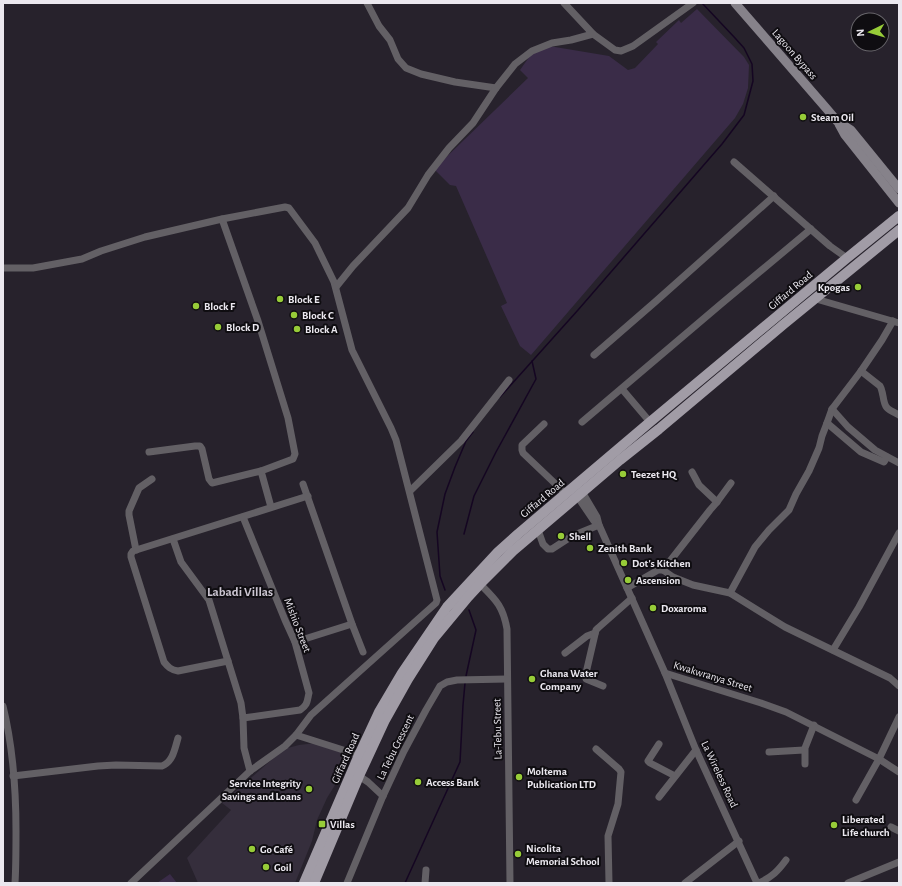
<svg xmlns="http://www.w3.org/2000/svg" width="902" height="886" font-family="'Alegreya Sans',sans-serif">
  <rect width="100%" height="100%" fill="#27222c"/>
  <path fill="#352e3c" d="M316,743L347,753L335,785L327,798L317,820L312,841L295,883H198L187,858L231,810L222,803L284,749L299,745Z"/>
  <g fill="#3a2c48">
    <path d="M697,9L744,57L749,65L748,88L743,104L735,118L531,355L520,346L501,306L507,303L456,186L450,185L434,169L528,78L520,70L532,53L549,46L609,56L628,70L635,68L658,44L656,42L679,20L681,23Z"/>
    <path d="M170,874L177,883H157Z"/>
  </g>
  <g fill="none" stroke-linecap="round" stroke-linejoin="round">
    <g stroke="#150622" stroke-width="1.5">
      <path d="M500,397L578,310L722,144L744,115L753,81L752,64L744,48L735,38L702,3"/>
      <path d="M464,534L474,496L496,452L536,379L532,361"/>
      <path d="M445,590L440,576L437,532L445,494L455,467L466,441L473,432"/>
      <path d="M466,676L476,630L469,610"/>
      <path d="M405,883L460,762L463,705L465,683"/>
    </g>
    <g stroke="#636065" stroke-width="7">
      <path d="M367,3L379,26L390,40L398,59L406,68L421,74L455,82L496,88"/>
      <path d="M564,3L593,34L615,50L621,51L633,46L693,3"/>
      <path d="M734,162L830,246L847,258"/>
      <path d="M222,219L258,321L288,418L295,454L293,459L261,471L271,507"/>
      <path d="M3,268H33L82,259L101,251L145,237L222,219L285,207L289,208L315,243L334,282L352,350L391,428L396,440L437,600L436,603L311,715L296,735"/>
      <path d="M336,287L353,266L408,208L428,175L449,148L473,123L496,88L515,64L532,51L552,43L571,40L593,34"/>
      <path d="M816,299L899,323"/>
      <path d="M594,355L655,302L774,196"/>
      <path d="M861,371L880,386C882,389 882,392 883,396C885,409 887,409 899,415"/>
      <path d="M622,389L650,422"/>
      <path d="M832,409L848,427L875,450L899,463"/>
      <path d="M582,422L721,304L811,229"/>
      <path d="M827,423L861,452L884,462L887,457"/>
      <path d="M544,424L522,445V450L523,453L565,493"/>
      <path d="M149,452L195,446H200L202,449L209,479L212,483L261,471"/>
      <path d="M692,472L699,485L717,502"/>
      <path d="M303,484L352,624L363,652"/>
      <path d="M581,490L597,517L599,525L665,673L761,703L786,712L879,759L899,772"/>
      <path d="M410,491L461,441L509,380"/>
      <path d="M575,493L594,521"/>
      <path d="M243,517L285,620L295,642L309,693C307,701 308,705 300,710L243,718"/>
      <path d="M538,530L543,544L548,549H552L572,536L599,525"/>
      <path d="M173,539L181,562L209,600L241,703L243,718L244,748L250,771"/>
      <path d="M136,550L129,515V511L139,488L152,479"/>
      <path d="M663,570L710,510L717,502L731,483"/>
      <path d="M480,584C496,600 503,606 507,629L510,883"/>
      <path d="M627,588L658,570H663L673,577L693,585L730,593L785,627L890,678L899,686"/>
      <path d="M730,593L755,547L769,530L789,510L796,494L809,471L819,448L822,436L827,423L832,409L861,371L882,340L893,321"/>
      <path d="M295,642L352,624"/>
      <path d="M833,650L859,607L899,533"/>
      <path d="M565,653L587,636L595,633"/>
      <path d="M228,661L178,671C171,670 168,667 164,662L131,557V554L133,551L308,496"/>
      <path d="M665,673L696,750L757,883"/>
      <path d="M603,686L586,679V673L596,630L598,628L632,598"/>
      <path d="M3,706C13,747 16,789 16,831C16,848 16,866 15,883"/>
      <path d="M659,744L648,761L650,763L675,776"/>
      <path d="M596,749L619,769L621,772L618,804L608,836L609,883"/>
      <path d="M769,752L804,750"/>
      <path d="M805,764V748L814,725"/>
      <path d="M13,776L98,766L116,765L162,766C173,762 175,748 178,738"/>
      <path d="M359,776L368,782L383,796"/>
      <path d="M659,797L696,750"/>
      <path d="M856,800L879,759L899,717"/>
      <path d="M891,827L899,831"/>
      <path d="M131,883L250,771L285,746L296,735L359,755"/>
      <path d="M347,883L383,796L404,751L426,710L440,686L447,682L457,680L507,679"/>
      <path d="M425,883L426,870"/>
      <path d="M685,883L739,841"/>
      <path d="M759,883C772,877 778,871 786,860"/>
      <path d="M848,883L899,862"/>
    </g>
    <g stroke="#86828a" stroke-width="9">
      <path d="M735,3L826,108L837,121L851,130L899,189"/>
      <path d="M839,124L845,135L899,203"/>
    </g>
    <g stroke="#a19ca6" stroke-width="10">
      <path d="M304,883L359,755L379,712L402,673L447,607L498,552L518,534L650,422L847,258L899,216"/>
      <path d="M314,883L359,776L385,720L408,679L434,638L468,597L480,584L513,551L620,460L659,429L784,324L899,230"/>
    </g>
  </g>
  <g fill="#97cc38" stroke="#0f0d11" stroke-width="1.5">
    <circle cx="803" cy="117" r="4"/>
    <circle cx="858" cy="287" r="4"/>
    <circle cx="280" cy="299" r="4"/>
    <circle cx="196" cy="306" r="4"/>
    <circle cx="294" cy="315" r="4"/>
    <circle cx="218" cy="327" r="4"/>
    <circle cx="297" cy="329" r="4"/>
    <circle cx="623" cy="474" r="4"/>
    <circle cx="561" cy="536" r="4"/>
    <circle cx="590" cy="548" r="4"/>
    <circle cx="624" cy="563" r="4"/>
    <circle cx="628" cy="580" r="4"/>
    <circle cx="653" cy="608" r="4"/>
    <circle cx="532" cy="679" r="4"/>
    <circle cx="519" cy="777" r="4"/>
    <circle cx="418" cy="782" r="4"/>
    <circle cx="309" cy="789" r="4"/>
    <rect x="318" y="820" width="8" height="8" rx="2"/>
    <circle cx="834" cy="825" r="4"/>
    <circle cx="252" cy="849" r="4"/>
    <circle cx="518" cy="854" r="4"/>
    <circle cx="266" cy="867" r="4"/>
  </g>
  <g text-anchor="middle" stroke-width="4" stroke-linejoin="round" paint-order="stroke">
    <g font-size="11" fill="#ebe8ef" stroke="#0f0d11">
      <text transform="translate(795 54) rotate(49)" y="4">Lagoon Bypass</text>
      <text transform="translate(790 290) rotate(-40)" y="4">Giffard Road</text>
      <text transform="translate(542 498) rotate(-40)" y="4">Giffard Road</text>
      <text transform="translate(298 625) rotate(69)" y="4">Mishio Street</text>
      <text transform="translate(713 676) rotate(17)" y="4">Kwakwranya Street</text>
      <text transform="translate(497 729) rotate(-91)" y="4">La-Tebu Street</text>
      <text transform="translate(395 747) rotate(-64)" y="4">La Tebu Crescent</text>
      <text transform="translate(345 758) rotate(-66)" y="4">Giffard Road</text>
      <text transform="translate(720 774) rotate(65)" y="4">La Wireless Road</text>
    </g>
    <g font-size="11" font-weight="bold" fill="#ebe8ef" stroke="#0f0d11" text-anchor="start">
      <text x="811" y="121">Steam Oil</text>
      <text x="850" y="291" text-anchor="end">Kpogas</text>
      <text x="288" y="303">Block E</text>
      <text x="204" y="310">Block F</text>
      <text x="302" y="319">Block C</text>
      <text x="226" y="331">Block D</text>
      <text x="305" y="333">Block A</text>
      <text x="631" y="478">Teezet HQ</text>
      <text x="569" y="540">Shell</text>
      <text x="598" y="552">Zenith Bank</text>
      <text x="632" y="567">Dot's Kitchen</text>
      <text x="636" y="584">Ascension</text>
      <text x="661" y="612">Doxaroma</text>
      <text x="540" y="677">Ghana Water<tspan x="540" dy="13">Company</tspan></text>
      <text x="527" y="775">Moltema<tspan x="527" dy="13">Publication LTD</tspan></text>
      <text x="426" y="786">Access Bank</text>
      <text x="301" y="787" text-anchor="end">Service Integrity<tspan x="301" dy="13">Savings and Loans</tspan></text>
      <text x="842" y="823">Liberated<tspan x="842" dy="13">Life church</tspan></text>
      <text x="330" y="828">Villas</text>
      <text x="526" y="852">Nicolita<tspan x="526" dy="13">Memorial School</tspan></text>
      <text x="260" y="853">Go Café</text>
      <text x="274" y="871">Goil</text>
    </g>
    <g font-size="13" font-weight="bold" fill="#ccc6d2" stroke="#0f0d11">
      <text x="240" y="596">Labadi Villas</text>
    </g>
  </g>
  <rect width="902" height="886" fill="none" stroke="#ebe8ef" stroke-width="8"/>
  <g transform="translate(870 32) rotate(265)"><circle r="19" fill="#0f0d11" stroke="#67656a"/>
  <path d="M0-3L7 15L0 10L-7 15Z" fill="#97cc38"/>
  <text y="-6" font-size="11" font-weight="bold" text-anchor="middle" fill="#ebe8ef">N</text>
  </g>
</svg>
